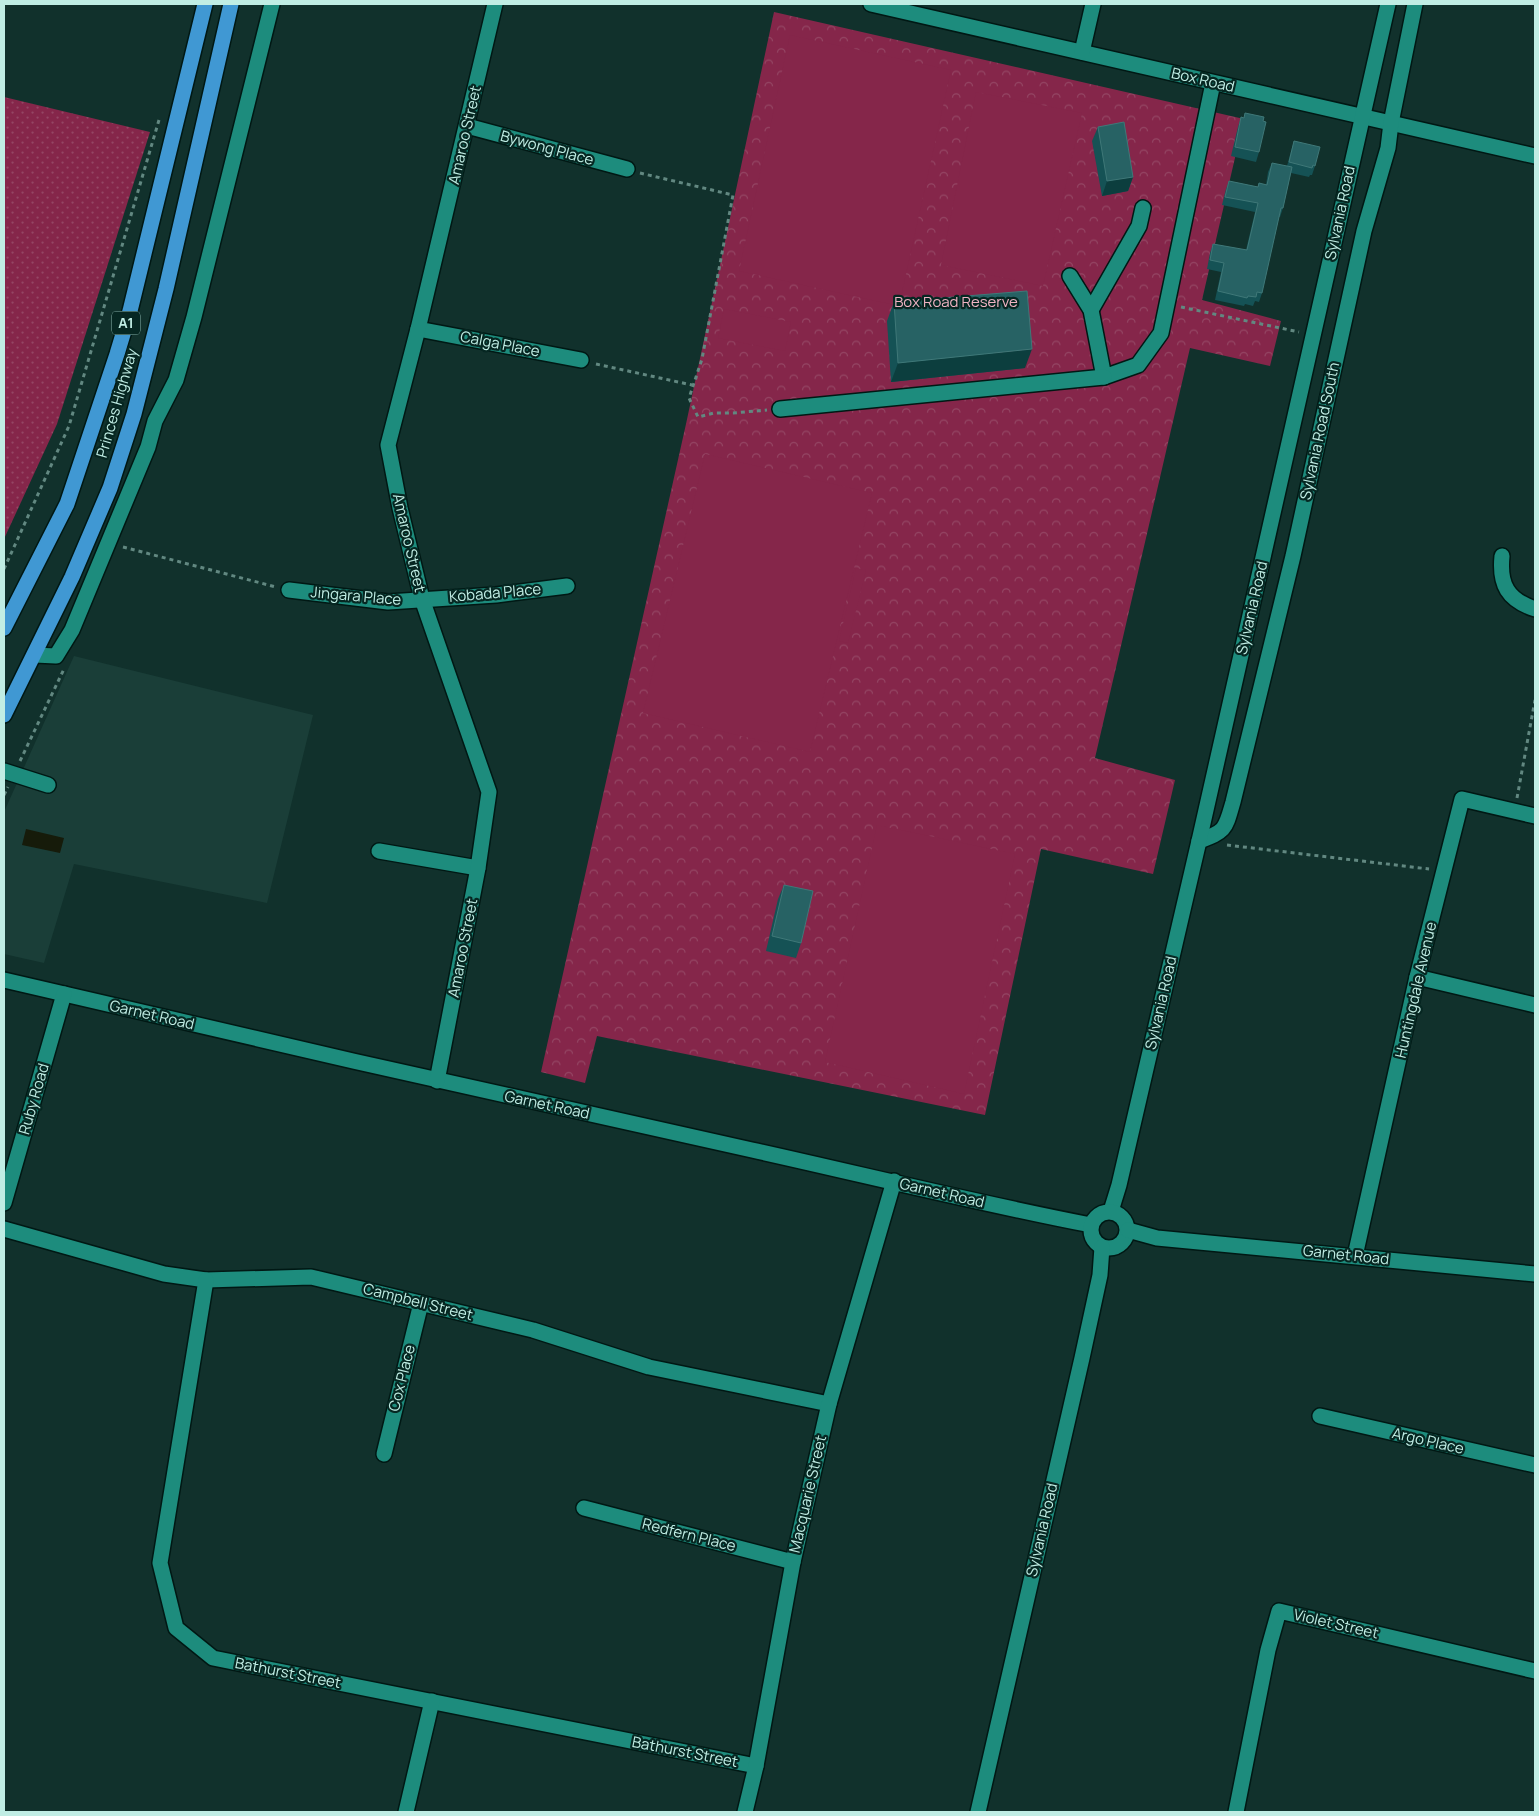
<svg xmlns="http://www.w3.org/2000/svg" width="1539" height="1816" font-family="Manrope,sans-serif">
  <defs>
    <pattern id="grass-dots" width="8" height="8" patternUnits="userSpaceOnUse" patternTransform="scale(1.25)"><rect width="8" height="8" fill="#85264a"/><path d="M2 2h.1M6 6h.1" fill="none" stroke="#944664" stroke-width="1.8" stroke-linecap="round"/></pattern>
    <pattern id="park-crowns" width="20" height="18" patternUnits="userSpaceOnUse" patternTransform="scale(1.25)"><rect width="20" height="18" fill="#85264a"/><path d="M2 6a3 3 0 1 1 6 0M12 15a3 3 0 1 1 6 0" fill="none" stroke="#944664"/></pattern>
  </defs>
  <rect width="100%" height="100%" fill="#11312c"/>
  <path fill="#1a3e38" d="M74,656L313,715L267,903L74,864L44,963L4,954V812Z"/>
  <path fill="url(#grass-dots)" d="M4,97L150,132L57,424L4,539Z"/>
  <path fill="url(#park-crowns)" d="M774,12L1244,119L1202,300L1281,321L1270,366L1190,348L1095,758L1175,780L1153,874L1041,849L985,1115L597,1036L585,1083L541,1072L686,424Z"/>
  <g fill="#85264a">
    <path d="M790,35L951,70L899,306L739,271Z"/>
    <path d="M976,92L1082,113L1043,286L941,265Z"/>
    <path d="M724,309L791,322L785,351L718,338Z"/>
    <path d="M705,454L872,493L810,752L643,713Z"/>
    <path d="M856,568L866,570L848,643L839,641Z"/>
    <path d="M877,825L1015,854L964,1094L825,1062Z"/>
  </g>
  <path fill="#161b0a" d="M26,829L64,838L60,853L22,845Z"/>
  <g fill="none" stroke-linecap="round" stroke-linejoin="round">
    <g stroke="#001814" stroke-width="18">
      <g id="minor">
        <path d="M871,4L1535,156"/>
        <path d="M1082,52L1093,4"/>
        <path d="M467,126L627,169"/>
        <path d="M1070,276L1091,310L1104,377L1138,365L1161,333L1213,83"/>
        <path d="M1091,310L1139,226L1143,208"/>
        <path d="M418,329L581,360"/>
        <path d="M780,409L1104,377"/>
        <path d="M1502,556C1499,585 1508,600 1535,609"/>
        <path d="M289,590L388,602L496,595L567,586"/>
        <path d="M35,655L56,656L72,630L148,447L155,421L176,380L194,317L272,4"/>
        <path d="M4,771L48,785"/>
        <path d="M1199,841C1226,831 1225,830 1233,802L1293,556L1364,231L1388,148L1391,123L1415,4"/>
        <path d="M379,851L478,868"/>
        <path d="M1417,977L1535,1005"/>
        <path d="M4,980C253,1039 502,1095 752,1150C865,1175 977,1203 1091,1225"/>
        <path d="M437,1081L478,868L489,792L422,599L400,508L388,445L418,329L495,4"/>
        <path d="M4,1203L64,994"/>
        <path d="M1111,1211L1119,1185L1199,841L1388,4"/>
        <circle cx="1109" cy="1230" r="18"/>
        <path d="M4,1229L164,1274L206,1280L311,1277L533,1330L649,1367L829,1404"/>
        <path d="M1128,1230L1157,1238L1535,1274"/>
        <path d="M1355,1256L1417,977L1462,799L1535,816"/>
        <path d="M206,1280L160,1563L176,1628L213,1658L756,1766"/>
        <path d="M1320,1416L1535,1465"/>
        <path d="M384,1454L421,1303"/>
        <path d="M584,1508L793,1562"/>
        <path d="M406,1812L432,1701"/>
        <path d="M745,1812L756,1766L793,1562L829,1404L894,1181"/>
        <path d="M978,1812L1082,1358L1100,1275L1102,1247"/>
        <path d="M1236,1812L1268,1650L1279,1611L1535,1671"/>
      </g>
    </g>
    <g stroke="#001814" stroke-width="18">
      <g id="highway">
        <path d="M4,628L67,504L117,354L130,311L205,4"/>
        <path d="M4,715L72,577L110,488L134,414L166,289L231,4"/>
      </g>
    </g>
    <g stroke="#628881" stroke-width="3" stroke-dasharray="4 4" stroke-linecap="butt">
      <path d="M640,173L733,195L702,359L689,398L698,417L714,413H733L767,410"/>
      <path d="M1181,307L1299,332"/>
      <path d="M596,364L692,385"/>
      <path d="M123,547L276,587"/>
      <path d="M4,569L69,426L159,120"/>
      <path d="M20,761L64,669"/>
      <path d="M4,795L8,787"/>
      <path d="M1517,798L1535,700"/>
      <path d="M1227,845L1429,869"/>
    </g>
    <use href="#minor" stroke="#1d8c7d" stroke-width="15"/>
    <use href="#highway" stroke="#4098d3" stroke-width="15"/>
  </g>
  <g fill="#155255">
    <path d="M1245,113L1259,152L1256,162L1231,156L1238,127L1241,117L1244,118Z"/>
    <path d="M1098,127L1133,177L1128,191L1102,196L1092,141Z"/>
    <path d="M1294,141L1315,166L1312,175H1310L1309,177L1291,173L1283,208L1280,217H1279L1262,293L1259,302L1255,301L1253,306L1245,304L1244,306L1215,300L1221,272L1207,269L1210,253L1213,244L1246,250L1255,212L1222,205L1226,189L1229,181L1258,187L1259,183L1266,185L1268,172L1272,163L1287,166L1291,151Z"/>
    <path d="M894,302L1025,368L891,382L887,321Z"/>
    <path d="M784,885L801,943L796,958L766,951L778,899Z"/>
  </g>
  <g fill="#0c3e3e">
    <path d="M1133,177L1128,191L1102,196L1107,181Z"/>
    <path d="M1032,349L1025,368L891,382L898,363Z"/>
  </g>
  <g fill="#276264" stroke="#3f7878">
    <path d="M1245,113L1264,117L1263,121L1266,122L1259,152L1235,147L1241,117L1244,118Z"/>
    <path d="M1124,122L1133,177L1107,181L1098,127Z"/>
    <path d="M1294,141L1320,147L1315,166L1313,165L1312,168L1289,162Z"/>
    <path d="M1272,163L1292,167L1283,208H1281L1262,293L1257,292L1256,297L1248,296L1247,298L1218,291L1224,263L1210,260L1213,244L1247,250L1258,203L1225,197L1229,181L1258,187L1259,183L1267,185Z"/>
    <path d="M1027,291L1032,349L898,363L894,302Z"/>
    <path d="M784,885L813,891L801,943L772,936Z"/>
  </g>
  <g text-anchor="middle" stroke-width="4.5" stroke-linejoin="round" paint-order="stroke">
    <rect fill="#062722" stroke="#88b2aa" stroke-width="1" x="112" y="311.5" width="28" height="23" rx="4"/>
    <g font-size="14" font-weight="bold" fill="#c0ede4">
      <text x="126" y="328">A1</text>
    </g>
    <g font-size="15" fill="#c0ede4" stroke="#062722">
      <text transform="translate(1203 80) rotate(13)" y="5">Box Road</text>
      <text transform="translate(465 135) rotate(-77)" y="5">Amaroo Street</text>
      <text transform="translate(547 148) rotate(15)" y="5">Bywong Place</text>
      <text transform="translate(1340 213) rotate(-78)" y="5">Sylvania Road</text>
      <text transform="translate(500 344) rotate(11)" y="5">Calga Place</text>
      <text transform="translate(117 403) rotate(-74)" y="5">Princes Highway</text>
      <text transform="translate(1320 431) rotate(-78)" y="5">Sylvania Road South</text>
      <text transform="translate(409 543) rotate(77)" y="5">Amaroo Street</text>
      <text transform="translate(495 593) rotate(-5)" y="5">Kobada Place</text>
      <text transform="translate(356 596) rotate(5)" y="5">Jingara Place</text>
      <text transform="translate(1252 608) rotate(-77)" y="5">Sylvania Road</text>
      <text transform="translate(463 948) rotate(-79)" y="5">Amaroo Street</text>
      <text transform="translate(1416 990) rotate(-77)" y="5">Huntingdale Avenue</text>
      <text transform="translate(1161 1003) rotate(-77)" y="5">Sylvania Road</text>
      <text transform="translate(152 1015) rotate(13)" y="5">Garnet Road</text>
      <text transform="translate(34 1099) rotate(-74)" y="5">Ruby Road</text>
      <text transform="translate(547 1105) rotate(12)" y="5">Garnet Road</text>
      <text transform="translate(942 1193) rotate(13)" y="5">Garnet Road</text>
      <text transform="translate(1346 1255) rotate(6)" y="5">Garnet Road</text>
      <text transform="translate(418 1302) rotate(14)" y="5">Campbell Street</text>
      <text transform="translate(402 1378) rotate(-76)" y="5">Cox Place</text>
      <text transform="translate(1428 1441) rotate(13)" y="5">Argo Place</text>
      <text transform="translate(808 1494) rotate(-77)" y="5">Macquarie Street</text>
      <text transform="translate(1042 1530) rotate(-77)" y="5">Sylvania Road</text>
      <text transform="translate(689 1535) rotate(14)" y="5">Redfern Place</text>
      <text transform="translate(1336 1624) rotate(13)" y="5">Violet Street</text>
      <text transform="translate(288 1673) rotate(11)" y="5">Bathurst Street</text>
      <text transform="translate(685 1752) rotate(11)" y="5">Bathurst Street</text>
    </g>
    <g font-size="15" fill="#f0b3c3" stroke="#062722">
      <text x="956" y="307">Box Road Reserve</text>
    </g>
  </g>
  <rect width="1539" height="1816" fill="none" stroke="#c0ede4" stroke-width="10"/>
</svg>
